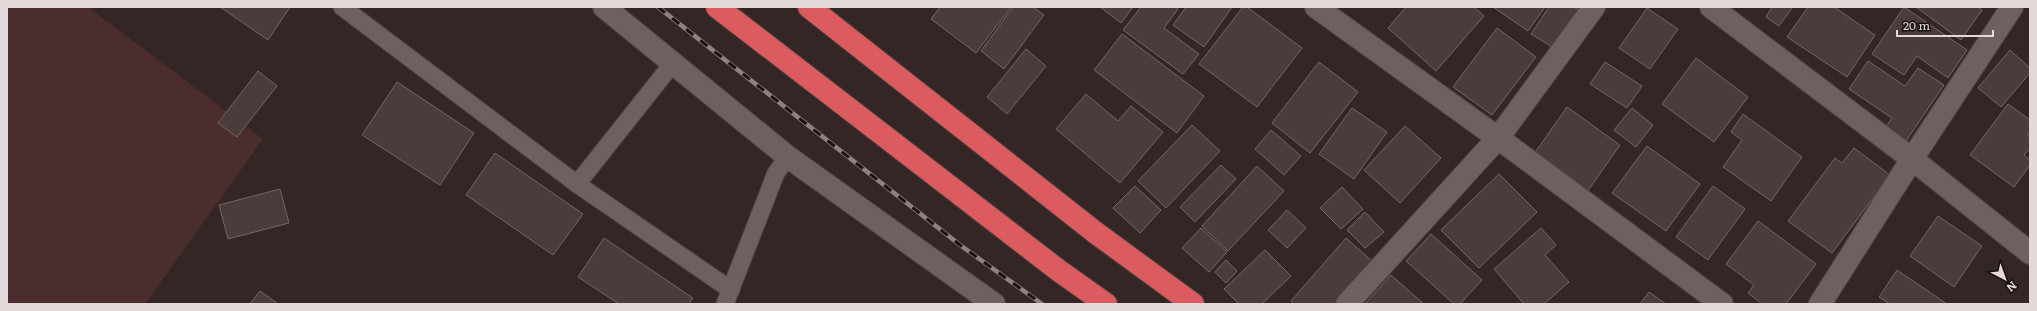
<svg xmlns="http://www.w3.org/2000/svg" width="2037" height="311" font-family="Literata,serif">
  <rect width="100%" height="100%" fill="#332625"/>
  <path fill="#4b2d2d" d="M7,7H88L263,139L145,304H7Z"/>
  <g fill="#4a3c3b" stroke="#756665">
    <path d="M220,7H290L268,40Z"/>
    <path d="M940,7H1011L976,53L931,19Z"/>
    <path d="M1013,7H1033L1044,15L1004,69L981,51Z"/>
    <path d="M1100,7H1133L1121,23Z"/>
    <path d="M1141,7H1175L1178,9L1164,28L1199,54L1183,74L1123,30Z"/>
    <path d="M1186,7H1232L1204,47L1173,25Z"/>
    <path d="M1243,7H1247L1302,48L1257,107L1199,64Z"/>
    <path d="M1406,7H1474L1484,16L1436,71L1388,28Z"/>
    <path d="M1493,7H1545L1528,31Z"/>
    <path d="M1549,7H1574L1582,12L1557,50L1531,34Z"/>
    <path d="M1772,7H1793L1779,26L1766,17Z"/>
    <path d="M1808,7H1834L1875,35L1847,77L1787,37Z"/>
    <path d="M1904,7L1967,50L1948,78L1917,56L1904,75L1872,54Z"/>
    <path d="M1916,7H1978L1982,10L1961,40Z"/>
    <path d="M1647,8L1678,29L1650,69L1619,48Z"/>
    <path d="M1497,28L1536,57L1492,115L1453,87Z"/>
    <path d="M1122,34L1204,96L1177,133L1094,70Z"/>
    <path d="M1026,49L1046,66L1007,114L987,97Z"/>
    <path d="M2010,50L2030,68V73L2001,107L1978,88Z"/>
    <path d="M1696,58L1748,97L1714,142L1662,104Z"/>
    <path d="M1868,61L1905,86L1918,68L1944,85L1906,141L1886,127L1892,118L1849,89Z"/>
    <path d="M1319,62L1358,92L1310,153L1272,123Z"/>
    <path d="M1605,62L1642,86L1627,108L1590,84Z"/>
    <path d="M258,71L277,86L237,137L218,123Z"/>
    <path d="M397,82L474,133L440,185L362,135Z"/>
    <path d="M1086,94L1118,121L1131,106L1163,132L1120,183L1056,129Z"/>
    <path d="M2008,104L2030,120V132L2027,135L2030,137V148L2024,155L2030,160V165L2014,187L1970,155Z"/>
    <path d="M1567,107L1620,145L1587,192L1534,154Z"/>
    <path d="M1352,108L1387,132L1354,179L1319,154Z"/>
    <path d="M1632,108L1653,125L1636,147L1614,130Z"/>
    <path d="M1743,114L1802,157L1771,201L1723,167L1742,140L1731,132Z"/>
    <path d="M1192,125L1220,151L1166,208L1138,181Z"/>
    <path d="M1405,126L1441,158L1400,203L1364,170Z"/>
    <path d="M1271,130L1301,156L1284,175L1255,149Z"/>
    <path d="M1647,146L1700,184L1666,231L1612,193Z"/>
    <path d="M1854,148L1890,175L1832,253L1788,221L1835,158L1842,163Z"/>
    <path d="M495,153L583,214L553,255L466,195Z"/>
    <path d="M1221,165L1236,179L1195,222L1180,207Z"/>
    <path d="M1257,166L1284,191L1228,251L1202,226Z"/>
    <path d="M1499,174L1537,212L1479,268L1441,230Z"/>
    <path d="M1135,186L1161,210L1140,233L1113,208Z"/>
    <path d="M1713,186L1745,209L1708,260L1676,237Z"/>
    <path d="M1342,187L1363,209L1341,229L1320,208Z"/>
    <path d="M280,189L289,223L228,239L219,205Z"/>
    <path d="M1287,210L1306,228L1287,248L1268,230Z"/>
    <path d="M1365,212L1384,232L1365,248L1347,230Z"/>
    <path d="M1938,216L1982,246L1954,287L1910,256Z"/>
    <path d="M1758,221L1816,264L1786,304H1762L1748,293L1754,285L1726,264Z"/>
    <path d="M1201,228L1227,252L1209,272L1182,248Z"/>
    <path d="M1541,228L1556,245L1545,255L1569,282L1544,304H1524L1494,269Z"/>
    <path d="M1431,234L1482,280L1460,304H1454L1406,261Z"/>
    <path d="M604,238L693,298L689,304H619L578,277Z"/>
    <path d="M1346,238L1372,261L1336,304H1294L1291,301Z"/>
    <path d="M1265,250L1291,276L1262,304H1239L1224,289Z"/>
    <path d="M1226,260L1237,271L1226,283L1215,272Z"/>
    <path d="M1897,270L1947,304H1890L1879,297Z"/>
    <path d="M1391,275L1424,304H1365Z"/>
    <path d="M260,291L278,304H250Z"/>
    <path d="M1649,292L1666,304H1640Z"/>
  </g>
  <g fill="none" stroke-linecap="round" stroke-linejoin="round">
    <g stroke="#4e4443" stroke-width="19">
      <g id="lane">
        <path d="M342,7L577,184L731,290"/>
        <path d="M577,184L673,63"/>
        <path d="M725,304L776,173L788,157"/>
      </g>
    </g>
    <g stroke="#4e4443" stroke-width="24">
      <g id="street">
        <path d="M604,7L788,157L994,304"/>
        <path d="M1316,7L1498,138L1722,304"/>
        <path d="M1711,7L1912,159L2030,253"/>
        <path d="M1347,304L1498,138L1594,7"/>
        <path d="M1820,304L1912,159L2012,7"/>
      </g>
    </g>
    <g stroke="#4e4443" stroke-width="24">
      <g id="highway">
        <path d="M717,7L1058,270L1106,304"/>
        <path d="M809,7L1096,233L1193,304"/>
      </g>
    </g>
    <use href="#lane" stroke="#6f605f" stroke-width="17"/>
    <use href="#street" stroke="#6f605f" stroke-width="22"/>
    <use href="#highway" stroke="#db5b5e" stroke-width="22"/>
    <g stroke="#8d8281" stroke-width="4.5">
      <path id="rail" d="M658,7L960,245L1042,304"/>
    </g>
    <use href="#rail" stroke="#171110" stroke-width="3" stroke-dasharray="9" stroke-linecap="butt"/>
  </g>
  <rect width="2037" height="311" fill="none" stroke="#e2d9d8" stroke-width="16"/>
  <g transform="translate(2005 279) rotate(139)" stroke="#171110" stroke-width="3" paint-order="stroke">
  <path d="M0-3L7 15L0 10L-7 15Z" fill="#e2d9d8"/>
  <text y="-6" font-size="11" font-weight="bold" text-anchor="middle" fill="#e2d9d8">N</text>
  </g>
  <path d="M1897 30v6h96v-6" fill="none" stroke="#e2d9d8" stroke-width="2"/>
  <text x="1903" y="30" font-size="12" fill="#e2d9d8" stroke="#171110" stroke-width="3" paint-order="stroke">20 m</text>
</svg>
